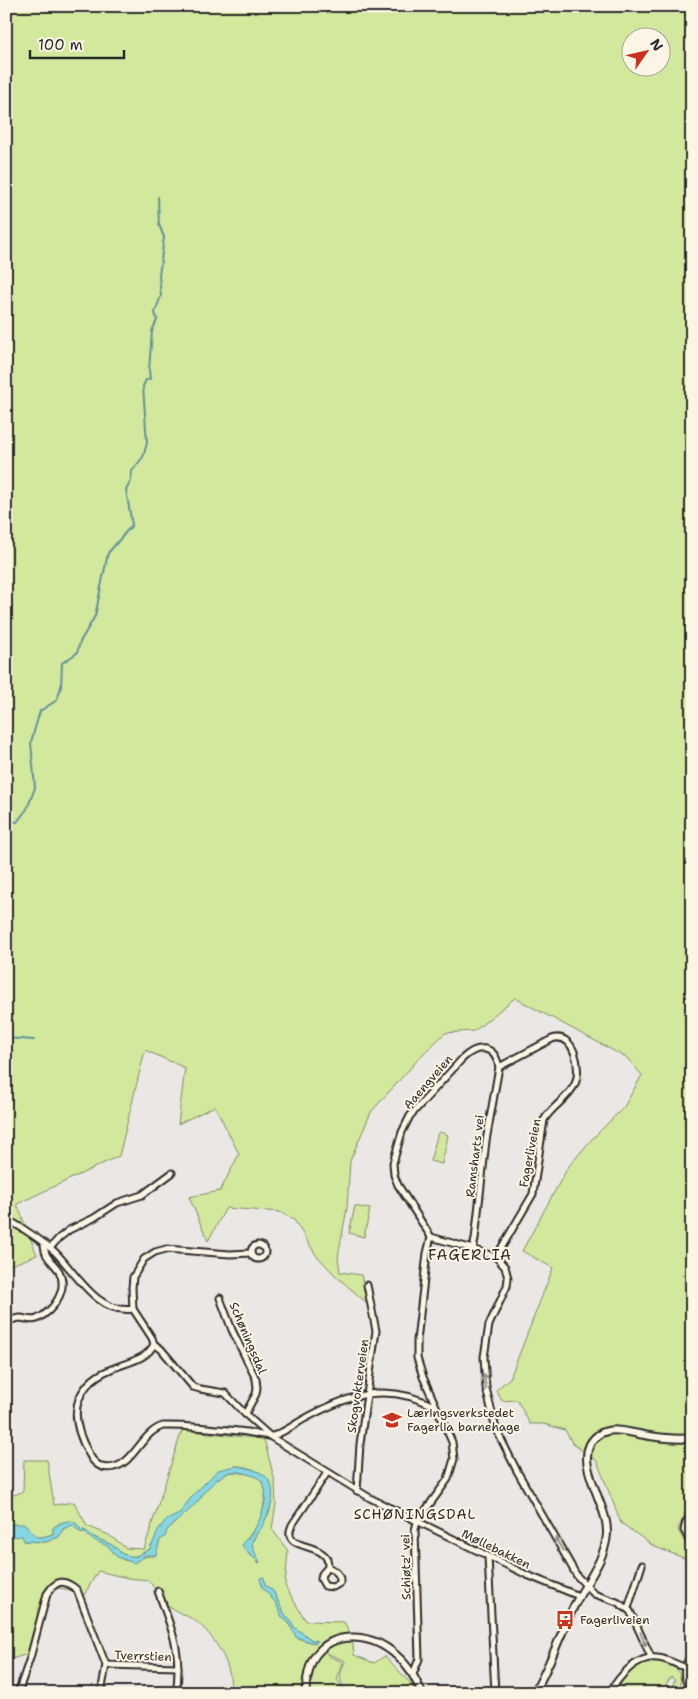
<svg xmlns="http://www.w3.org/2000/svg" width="698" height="1699" font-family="'Shantell Sans',sans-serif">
  <rect width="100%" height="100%" fill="#ebe7e4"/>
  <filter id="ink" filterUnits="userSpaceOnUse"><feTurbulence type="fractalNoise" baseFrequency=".02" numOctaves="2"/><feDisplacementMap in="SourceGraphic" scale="10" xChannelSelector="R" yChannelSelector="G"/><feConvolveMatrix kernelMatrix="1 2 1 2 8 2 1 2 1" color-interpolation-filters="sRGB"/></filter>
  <g filter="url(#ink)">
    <g fill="#d2e89d" stroke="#7e8a64" fill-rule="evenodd">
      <path d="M6,6H692V1511L685,1513L678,1530L692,1555V1561L655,1547L621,1523L597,1461L573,1444L565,1430L544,1424H530L517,1400L502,1401L496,1390L510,1378L553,1268L522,1251L568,1167L592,1139L624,1107L642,1075L627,1058L515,998L474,1031L445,1033L423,1054L371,1112L350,1161L347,1208L338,1257L340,1272L361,1275L368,1304L336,1276L316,1255L294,1220L280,1212L226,1208L208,1241L189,1197L220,1191L239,1154L215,1106L178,1124L185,1068L145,1050L119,1156L17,1204L37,1255L6,1267ZM630,38H660V68H630Z"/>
      <path d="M440,1132L448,1135L442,1164L430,1161L438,1133Z"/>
      <path d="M355,1206L370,1209L364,1237L349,1233Z"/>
      <path d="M182,1430L264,1439L275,1482L276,1504L272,1529L288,1551L285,1586L306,1621L344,1622L352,1637L354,1655L374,1663L385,1656L412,1685L415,1693L350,1692C337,1683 339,1675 345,1662V1661L326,1653C331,1659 339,1659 343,1663L337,1679L345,1693H230C235,1668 214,1634 194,1620C186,1615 177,1612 170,1607C161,1600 155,1588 148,1580L127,1578L98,1571L84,1595C69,1589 58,1585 44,1593L27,1654L6,1661V1594L9,1586L11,1537H13L6,1519V1489L15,1495L23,1491L24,1460H47L54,1505L74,1502L87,1526L109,1535L126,1548L144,1549ZM236,1466C255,1467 274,1476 272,1497C271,1503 271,1508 269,1513C265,1521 254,1536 252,1544L258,1563L256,1559L248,1554V1537L259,1523L263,1509L266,1490L259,1478L253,1475L235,1472L227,1473L218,1478L204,1492L200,1499L167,1530L160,1540L155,1556C142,1555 141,1561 132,1561C119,1562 117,1553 109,1547C101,1540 92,1541 85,1532H80L72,1525L63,1529L59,1536L56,1538L46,1542L24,1541L26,1525C37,1539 36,1539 53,1534V1528L60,1523L71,1521L77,1524L80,1529C87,1530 88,1534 94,1537C106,1543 113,1543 122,1554C133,1560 140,1554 150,1549L151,1545L155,1541L159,1529L165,1522L179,1514L193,1495L218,1471ZM261,1578L264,1580L265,1585L273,1591L285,1615L291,1620L294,1627L312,1640L318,1641L316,1643L310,1642L297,1638L289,1623L282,1617L276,1603L262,1587Z"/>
      <path d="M657,1661C679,1662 682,1674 680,1693H668L675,1680L671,1677L660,1693H619L622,1687L620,1680C628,1668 643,1662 657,1661Z"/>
    </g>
    <g fill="#86d6e2" stroke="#629299">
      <path d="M236,1466C241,1466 246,1468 251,1469C283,1478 273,1505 262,1527C259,1532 252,1538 252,1544C253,1551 257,1556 260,1562L258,1563C254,1555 245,1554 242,1544C244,1540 249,1538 252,1533C262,1519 277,1481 251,1475C242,1472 233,1470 225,1474C217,1479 210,1486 204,1492C202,1495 201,1498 198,1501C189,1512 177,1520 167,1530L165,1537L160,1540L156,1555H146L134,1563L117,1557L109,1547L90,1538L85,1532H80L72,1525L63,1529L59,1537L46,1542L24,1541L22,1536L11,1537L9,1586L6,1594V1519L8,1524H25C38,1538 34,1540 53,1534V1528C63,1521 73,1516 80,1529C87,1530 88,1534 94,1537C108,1544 111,1542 122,1554L135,1557L150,1549L159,1529L165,1521L179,1514L193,1495L218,1470Z"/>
      <path d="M264,1577L265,1585L273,1591L285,1615L291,1620L294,1627L312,1640L318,1641L316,1643L310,1642L296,1637L289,1623L282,1617L276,1603L262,1587L260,1578Z"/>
    </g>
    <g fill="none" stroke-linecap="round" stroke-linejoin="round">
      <g stroke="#629299" stroke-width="2">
        <path d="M6,821L17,822L27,809L35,788L31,742L40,711L57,700L61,687L62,663L77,653L80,642L95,616L108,553L132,525L126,490L131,481L132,471L143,457L147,443L143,386L146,380L150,379L149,370L152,331L157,320L155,312L161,296L159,276L164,237L159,225L158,197"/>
        <path d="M6,1038L34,1040"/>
      </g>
      <g stroke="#2b2b2b" stroke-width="9">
        <g id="minor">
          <path d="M6,1219C20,1226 44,1242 55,1252C76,1273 98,1315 133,1309L152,1338L154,1344L161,1349L193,1387L200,1389L225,1393L245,1414L271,1437L370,1498L527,1575L579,1596"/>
          <circle cx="258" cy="1252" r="7"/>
          <path d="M50,1248L59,1238L69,1230L94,1218L117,1203L142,1195L172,1173"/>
          <path d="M473,1249L475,1239L486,1141L499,1067C494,1043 476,1045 462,1059L410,1116L402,1132L393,1163L394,1175L398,1185L431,1237L473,1249L496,1257L505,1267L508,1278L507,1286L489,1325L484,1357L486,1388L496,1429L517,1471L577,1576L594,1594L617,1602L630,1611L651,1657"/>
          <path d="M496,1257L533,1194L544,1120C552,1106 568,1099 575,1084C582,1069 574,1031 552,1039L499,1067"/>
          <path d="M220,1298L232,1330L256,1379L257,1388L256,1394L245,1414"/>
          <path d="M133,1309L132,1288L133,1277L144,1259L155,1252L166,1249L230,1254L251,1253"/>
          <path d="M6,1322C11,1320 16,1318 21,1318C27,1319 31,1321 37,1319C53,1311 69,1290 59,1271C52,1260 45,1259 44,1245"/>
          <path d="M154,1344C143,1370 95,1359 79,1399C72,1417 80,1438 89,1454C94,1464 102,1470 114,1467C134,1463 142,1432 163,1426C190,1425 219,1429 247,1432C253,1433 268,1437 272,1436C280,1435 298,1422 306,1418C352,1393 388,1382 436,1407"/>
          <path d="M327,1473L292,1525C280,1550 319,1542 327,1559C328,1562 328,1565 328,1567C335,1570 341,1575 340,1583L333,1587L325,1586L321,1579L322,1574L328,1567"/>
          <path d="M357,1491L360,1444L376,1331L367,1285"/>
          <path d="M692,1517L686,1522L684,1530L692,1545"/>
          <path d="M488,1557L495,1693"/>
          <path d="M158,1591C171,1628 183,1652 176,1693"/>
          <path d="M628,1608L642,1565"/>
          <path d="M692,1652C683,1669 681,1675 692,1692"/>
          <path d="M106,1665L178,1667"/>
          <path d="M413,1674L419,1659L415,1530L417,1522L448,1479L454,1459L452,1442L423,1377L417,1358V1341L427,1253L431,1237"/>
          <path d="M18,1693L30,1658L47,1594C56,1580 64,1578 77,1590L106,1665L101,1693"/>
          <path d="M609,1693C619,1677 636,1655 658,1658C667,1659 675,1664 684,1667"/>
        </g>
      </g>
      <g stroke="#2b2b2b" stroke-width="10">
        <g id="tertiary">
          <path d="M305,1693C307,1681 308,1666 315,1656C335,1628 374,1635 396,1655C409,1666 415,1678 422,1693"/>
          <path d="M534,1693C550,1665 560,1635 574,1606C585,1583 605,1561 607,1534C609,1503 568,1457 598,1435C613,1425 634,1434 650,1436C663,1438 678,1440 692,1438"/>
        </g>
      </g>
      <use href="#minor" stroke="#fcf5e5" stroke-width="5"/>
      <use href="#tertiary" stroke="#fcf5e5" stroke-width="6"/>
    </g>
    <defs><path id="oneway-shaft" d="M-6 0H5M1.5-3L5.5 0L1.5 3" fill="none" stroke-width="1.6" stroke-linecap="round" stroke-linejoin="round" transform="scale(1.25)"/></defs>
    <g stroke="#949088">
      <use href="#oneway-shaft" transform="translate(485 1382) rotate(-97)"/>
      <use href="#oneway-shaft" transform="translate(559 1544) rotate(-121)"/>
      <use href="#oneway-shaft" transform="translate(643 1639) rotate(69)"/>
    </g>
  </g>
  <defs>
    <g id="school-bare" transform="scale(1.5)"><path d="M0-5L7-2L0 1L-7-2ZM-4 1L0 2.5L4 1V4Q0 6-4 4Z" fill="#c8321e" stroke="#fcf5e5" stroke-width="2.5" paint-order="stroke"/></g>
    <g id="bus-bare" transform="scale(1.5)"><path d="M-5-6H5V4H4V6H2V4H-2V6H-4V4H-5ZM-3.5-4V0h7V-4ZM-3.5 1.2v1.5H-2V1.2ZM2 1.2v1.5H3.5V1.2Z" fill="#c8321e" stroke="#fcf5e5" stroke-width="2.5" paint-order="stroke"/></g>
  </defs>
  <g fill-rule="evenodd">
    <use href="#school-bare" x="392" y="1420"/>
    <use href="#bus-bare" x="565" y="1620"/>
  </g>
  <g text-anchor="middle" stroke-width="4" stroke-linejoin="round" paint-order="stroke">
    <g font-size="12" fill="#2b2b2b" stroke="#fcf5e5">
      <text transform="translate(428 1082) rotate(-49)" y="4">Aaengveien</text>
      <text transform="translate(530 1153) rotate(-79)" y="4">Fagerliveien</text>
      <text transform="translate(475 1156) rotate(-83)" y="4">Ramsharts vei</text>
      <text transform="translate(248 1338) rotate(67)" y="4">Schøningsdal</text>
      <text transform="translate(358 1386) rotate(-82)" y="4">Skogvokterveien</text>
      <text transform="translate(496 1549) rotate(26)" y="4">Møllebakken</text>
      <text transform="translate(406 1567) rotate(-91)" y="4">Schiøtz' vei</text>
      <text transform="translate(143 1656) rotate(2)" y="4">Tverrstien</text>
    </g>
    <g font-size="12" fill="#2b2b2b" stroke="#fcf5e5" text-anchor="start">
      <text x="407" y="1417">Læringsverkstedet<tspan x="407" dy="14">Fagerlia barnehage</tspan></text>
      <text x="580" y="1624">Fagerliveien</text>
    </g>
    <g font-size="14" letter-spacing="1" fill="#2b2b2b" stroke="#fcf5e5">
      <text x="415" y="1519">SCHØNINGSDAL</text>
    </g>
    <g font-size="15" letter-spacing="1" fill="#2b2b2b" stroke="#fcf5e5">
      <text x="470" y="1260">FAGERLIA</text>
    </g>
  </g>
  <rect width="698" height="1699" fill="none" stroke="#fcf5e5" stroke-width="25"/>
  <rect x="12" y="12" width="673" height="1674" fill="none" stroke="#2b2b2b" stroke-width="2" filter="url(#ink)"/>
  <g transform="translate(646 52) rotate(56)"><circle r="24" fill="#fcf5e5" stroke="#a8a49b"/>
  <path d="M0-4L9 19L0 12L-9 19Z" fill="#c8321e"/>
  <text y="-8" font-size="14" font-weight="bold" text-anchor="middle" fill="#2b2b2b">N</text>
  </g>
  <path d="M30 50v8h94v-8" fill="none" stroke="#2b2b2b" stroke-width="2.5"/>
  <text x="38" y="50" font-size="15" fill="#2b2b2b" stroke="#fcf5e5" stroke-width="4" paint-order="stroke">100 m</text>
</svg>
